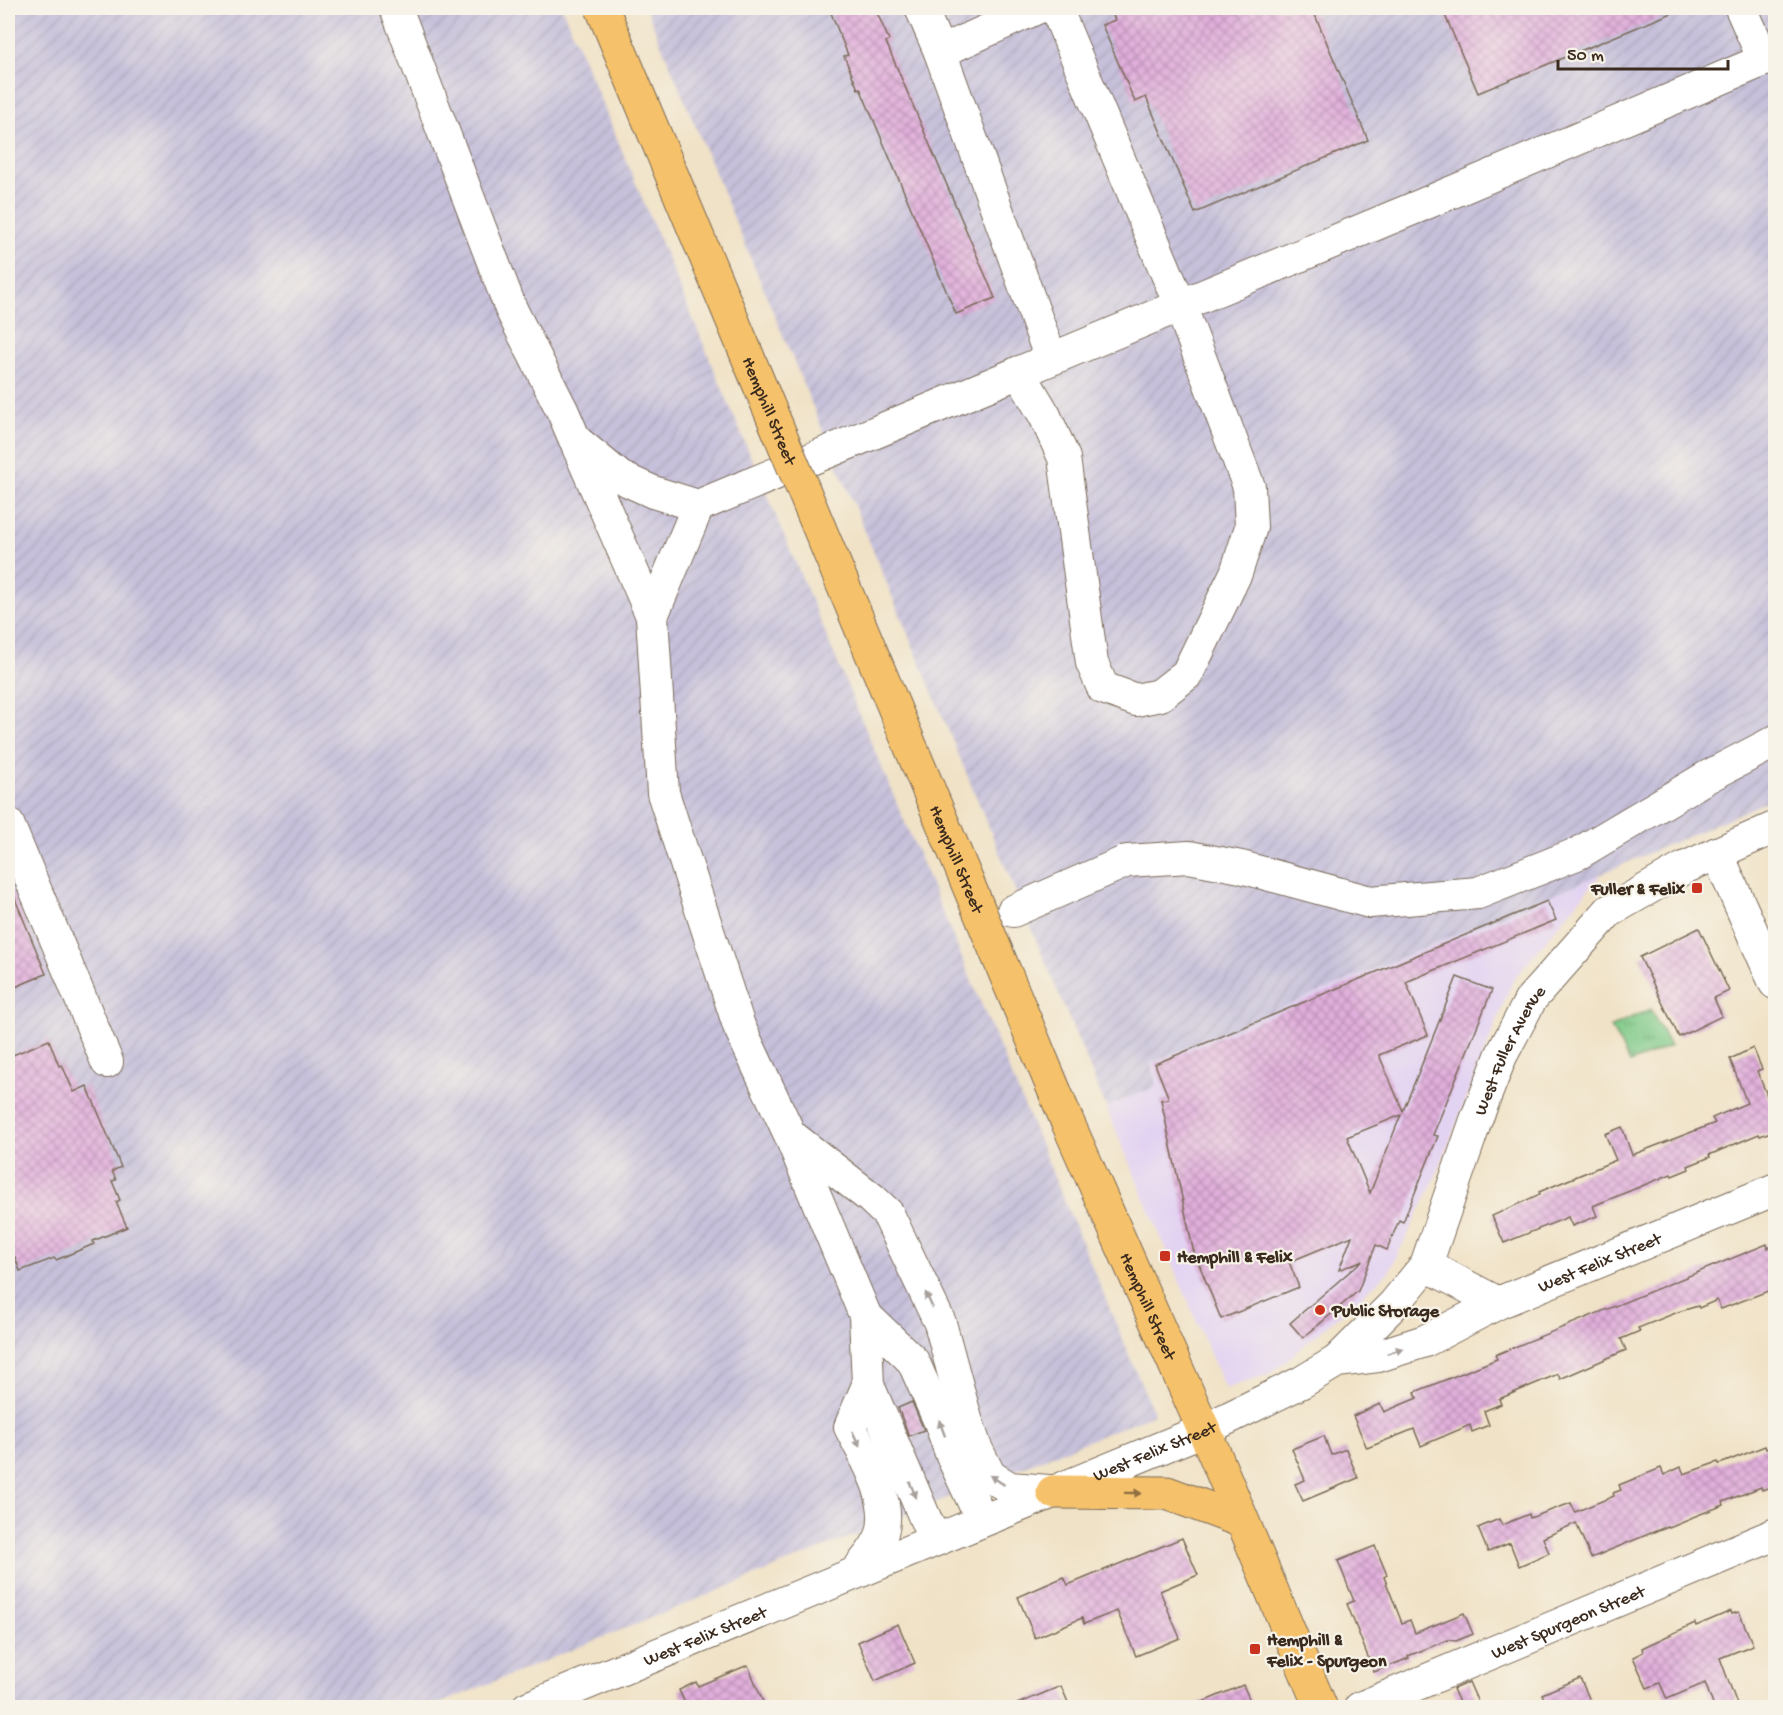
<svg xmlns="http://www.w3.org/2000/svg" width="1783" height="1715" font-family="'Gochi Hand',sans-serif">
  <defs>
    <pattern id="industrial-furrows" width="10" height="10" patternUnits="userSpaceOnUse" patternTransform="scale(1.5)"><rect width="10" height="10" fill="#c6c0da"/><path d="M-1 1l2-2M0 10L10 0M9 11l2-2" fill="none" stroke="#aba5bb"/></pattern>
    <pattern id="park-tufts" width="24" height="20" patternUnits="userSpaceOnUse" patternTransform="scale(1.5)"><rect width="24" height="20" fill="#7ec987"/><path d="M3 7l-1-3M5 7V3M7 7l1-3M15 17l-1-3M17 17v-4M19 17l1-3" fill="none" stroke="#68a36e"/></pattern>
    <pattern id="building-cross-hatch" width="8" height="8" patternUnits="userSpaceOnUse" patternTransform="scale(1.5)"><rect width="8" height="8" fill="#e1afdc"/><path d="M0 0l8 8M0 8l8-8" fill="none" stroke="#b88fb2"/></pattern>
  </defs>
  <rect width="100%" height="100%" fill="#f7f3e8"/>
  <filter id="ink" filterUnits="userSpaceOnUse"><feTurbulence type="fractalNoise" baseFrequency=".0167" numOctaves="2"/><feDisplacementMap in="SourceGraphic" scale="12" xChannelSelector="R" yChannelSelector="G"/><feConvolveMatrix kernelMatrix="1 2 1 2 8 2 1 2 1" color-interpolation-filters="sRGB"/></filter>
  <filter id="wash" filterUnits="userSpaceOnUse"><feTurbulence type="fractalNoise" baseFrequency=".008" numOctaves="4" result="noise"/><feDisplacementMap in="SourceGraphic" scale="24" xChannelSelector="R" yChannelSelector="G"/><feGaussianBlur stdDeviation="1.35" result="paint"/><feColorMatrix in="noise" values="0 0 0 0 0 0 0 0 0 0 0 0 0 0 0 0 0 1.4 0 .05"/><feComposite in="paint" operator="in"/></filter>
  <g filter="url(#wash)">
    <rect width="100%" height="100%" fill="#f0e2c6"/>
    <path fill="#e3d3f2" d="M1601,874L1513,980L1434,1181L1389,1272L1272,1373L1225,1389L1106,1107L1157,1086L1151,1063Z"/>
    <g fill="url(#industrial-furrows)">
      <path d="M8,8H562L1154,1414L431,1707L8,1708Z"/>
      <path d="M646,8H1775V798L1601,874L1151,1063L1157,1086L1106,1107Z"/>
    </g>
    <path fill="url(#park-tufts)" stroke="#5c7a52" stroke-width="1.5" d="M1650,1009L1670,1046L1630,1063L1611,1027Z"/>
    <g id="blocks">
      <g fill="url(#building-cross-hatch)" fill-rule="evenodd">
        <path d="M845,8H875L889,40L886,42L995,298L956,314L860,88L858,89L844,56L848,55L831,13Z"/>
        <path d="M1110,8H1312L1368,140L1195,213L1146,97L1135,102L1102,25L1115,20Z"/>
        <path d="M1442,8H1684L1478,93Z"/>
        <path d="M8,882L46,974L8,990Z"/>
        <path d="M1547,901L1556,920L1406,982L1428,1035L1379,1055L1403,1111L1457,977L1492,990L1433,1135L1438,1136L1403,1222L1399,1220L1387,1250L1376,1245L1358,1291L1303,1338L1290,1323L1363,1260L1339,1270L1352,1236L1289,1262L1299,1287L1221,1319L1193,1249L1161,1100L1169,1099L1155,1064ZM1401,1115L1396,1127L1370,1193L1347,1137Z"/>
        <path d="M1699,928L1729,991L1714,998L1722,1016L1679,1037L1640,957Z"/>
        <path d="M49,1040L59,1066L62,1065L74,1092L87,1086L121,1167L112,1171L116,1180L112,1181L120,1200L116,1202L127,1227L93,1241L94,1244L56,1260L54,1258L20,1271L15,1257L8,1260V1057Z"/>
        <path d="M1753,1048L1762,1069L1757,1071L1776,1117V1130L1760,1136L1759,1134L1709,1155L1710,1157L1688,1166L1689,1169L1672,1176L1671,1174L1593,1206L1597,1216L1572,1226L1568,1217L1504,1243L1492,1216L1540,1194L1539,1192L1616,1160L1605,1134L1622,1127L1632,1155L1715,1123L1712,1118L1747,1103L1730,1059Z"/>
        <path d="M1767,1244L1768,1248L1776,1245V1288L1721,1309L1717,1300L1699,1308L1698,1306L1678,1312L1638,1328L1640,1331L1621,1339L1626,1350L1560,1379L1558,1374L1499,1399L1501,1404L1484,1411L1489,1425L1472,1432L1470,1425L1421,1446L1414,1429L1367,1448L1353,1416L1380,1404L1384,1412L1417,1398L1415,1392L1497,1359L1495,1355Z"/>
        <path d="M912,1402L924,1430L909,1436L898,1408Z"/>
        <path d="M1324,1436L1331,1455L1346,1449L1358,1478L1303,1501L1295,1484L1305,1480L1292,1449Z"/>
        <path d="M1776,1445V1485L1762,1490L1761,1487L1723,1502L1724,1505L1690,1518L1691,1519L1669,1528L1668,1526L1591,1558L1576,1523L1543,1538L1549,1553L1519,1566L1510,1543L1488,1552L1478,1528L1499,1519L1502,1525L1529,1514L1530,1518L1571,1503L1575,1512L1614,1496L1613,1493L1621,1490L1619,1485L1661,1468L1664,1475L1681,1467L1684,1474L1718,1462L1719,1464L1725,1462L1765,1446L1766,1449Z"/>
        <path d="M1182,1538L1198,1575L1160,1591L1180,1638L1136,1656L1117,1611L1084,1624L1082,1618L1035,1638L1018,1597L1064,1577L1068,1585Z"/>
        <path d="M1375,1546L1387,1575L1384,1577L1402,1623L1410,1620L1415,1633L1464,1613L1473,1634L1456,1641L1448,1640L1408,1656L1409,1658L1374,1672L1347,1604L1354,1601L1338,1561Z"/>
        <path d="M1731,1611L1732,1614L1739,1612L1753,1645L1720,1658L1738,1707H1714L1705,1683L1667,1699L1660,1683L1647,1688L1633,1657L1643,1652L1642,1648L1695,1623L1696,1626Z"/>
        <path d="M898,1624L915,1663L875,1681L858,1642Z"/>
        <path d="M748,1665L765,1707H687L679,1690L696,1682L698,1686Z"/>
        <path d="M1580,1678L1593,1707H1547L1542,1694Z"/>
        <path d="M1469,1682L1480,1707H1461L1453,1689Z"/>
        <path d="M1243,1685L1253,1707H1191Z"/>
        <path d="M1061,1686L1070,1707H1010Z"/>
      </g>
    </g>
  </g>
  <g filter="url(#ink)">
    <use href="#blocks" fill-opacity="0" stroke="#7a6a59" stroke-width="1.5"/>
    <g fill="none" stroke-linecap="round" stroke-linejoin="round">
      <g stroke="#7a6a59" stroke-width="34">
        <g id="minor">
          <path d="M396,8L511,309L563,412L575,440L620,477L653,492L698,506L1417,207L1776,55"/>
          <path d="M921,8L940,52L1051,359"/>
          <path d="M1741,8L1764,60"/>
          <path d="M940,52L1037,8"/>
          <path d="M1019,372L1045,416L1064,458L1092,663L1103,688L1136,700L1160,695L1187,674L1236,573L1251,527L1249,487L1180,305L1056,8"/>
          <path d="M578,447L652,616"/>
          <path d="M698,506L652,616L663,793L739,1026L790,1135L865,1315L868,1385L934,1539"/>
          <path d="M8,824L107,1062"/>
          <path d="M1717,853L1775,983"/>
          <path d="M1013,911L1127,861L1189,857L1241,867L1370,902L1478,893L1579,853L1707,777L1776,741"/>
          <path d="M794,1138L871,1198L888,1214L940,1323L966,1419L976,1448L990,1476L1010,1488L1049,1491"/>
          <path d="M1426,1265L1498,1303"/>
          <path d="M865,1315L913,1361L940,1422L952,1456L982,1520"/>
          <path id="s1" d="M1337,1361L1394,1304L1426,1265L1476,1120L1501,1056L1531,999L1609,911L1684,868L1776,827"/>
          <path d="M856,1572C865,1561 878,1547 882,1533C892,1499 865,1457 850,1427L868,1385"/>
          <path id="s2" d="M527,1708L1204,1430L1302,1382L1337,1361L1378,1356L1425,1341L1498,1303L1776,1189"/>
          <path id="s3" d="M1360,1708L1776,1534"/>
        </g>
      </g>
      <g stroke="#7a6a59" stroke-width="35">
        <g id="major">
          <path id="s4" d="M1067,1121L1215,1455L1321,1708"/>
          <path d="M1053,1492L1167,1493L1242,1521"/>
        </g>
      </g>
      <use href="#minor" stroke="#fff" stroke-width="32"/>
      <use href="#major" stroke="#f5c16b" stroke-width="33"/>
      <g stroke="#7a6a59" stroke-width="35" stroke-linecap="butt">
        <g id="major-bridge">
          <path id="s5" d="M602,8L1067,1121"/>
        </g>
      </g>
      <use href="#major-bridge" stroke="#f5c16b" stroke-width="33"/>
    </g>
    <defs><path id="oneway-solid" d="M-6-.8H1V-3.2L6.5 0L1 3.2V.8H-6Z" transform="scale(1.5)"/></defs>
    <g fill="#a79f9a">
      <use href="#oneway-solid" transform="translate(929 1300) rotate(-115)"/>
      <use href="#oneway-solid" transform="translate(1395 1351) rotate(-18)"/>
      <use href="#oneway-solid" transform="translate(942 1428) rotate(-110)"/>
      <use href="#oneway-solid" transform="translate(856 1439) rotate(65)"/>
      <use href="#oneway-solid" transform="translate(997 1480) rotate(-147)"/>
      <use href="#oneway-solid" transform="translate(913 1490) rotate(67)"/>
    </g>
    <use fill="#8f6e41" href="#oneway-solid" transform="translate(1133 1493) rotate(1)"/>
  </g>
  <g fill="#c8321e" stroke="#f7f3e8" stroke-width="2">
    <rect x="1691" y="882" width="12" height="12" rx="3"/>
    <rect x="1159" y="1250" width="12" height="12" rx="3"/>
    <circle cx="1320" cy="1310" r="6"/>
    <rect x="1249" y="1643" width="12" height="12" rx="3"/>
  </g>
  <g text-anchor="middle" stroke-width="4.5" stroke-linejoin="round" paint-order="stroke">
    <g font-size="18" fill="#3b2a1e" stroke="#f7f3e8">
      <text dy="6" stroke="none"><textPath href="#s5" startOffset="436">Hemphill Street</textPath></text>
      <text dy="6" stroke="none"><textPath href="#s5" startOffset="922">Hemphill Street</textPath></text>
      <text dy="6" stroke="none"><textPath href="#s1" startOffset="362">West Fuller Avenue</textPath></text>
      <text dy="6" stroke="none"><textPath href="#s2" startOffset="1164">West Felix Street</textPath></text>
      <text dy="6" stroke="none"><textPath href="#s4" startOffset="202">Hemphill Street</textPath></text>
      <text dy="6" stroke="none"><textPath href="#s2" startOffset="678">West Felix Street</textPath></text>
      <text dy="6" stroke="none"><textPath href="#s3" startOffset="225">West Spurgeon Street</textPath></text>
      <text dy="6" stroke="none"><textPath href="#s2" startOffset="192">West Felix Street</textPath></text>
    </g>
    <g font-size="18" font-weight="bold" fill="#3b2a1e" stroke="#f7f3e8" text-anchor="start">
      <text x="1685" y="894" text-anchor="end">Fuller &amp; Felix</text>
      <text x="1177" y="1262">Hemphill &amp; Felix</text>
      <text x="1332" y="1316">Public Storage</text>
      <text x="1267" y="1645">Hemphill &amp;<tspan x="1267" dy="21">Felix - Spurgeon</tspan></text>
    </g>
  </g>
  <rect width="1783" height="1715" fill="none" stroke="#f7f3e8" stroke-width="30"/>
  <path d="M1558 60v9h170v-9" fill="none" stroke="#3b2a1e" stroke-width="3"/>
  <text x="1567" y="60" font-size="18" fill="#3b2a1e" stroke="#f7f3e8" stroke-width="4.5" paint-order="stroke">50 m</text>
</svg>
